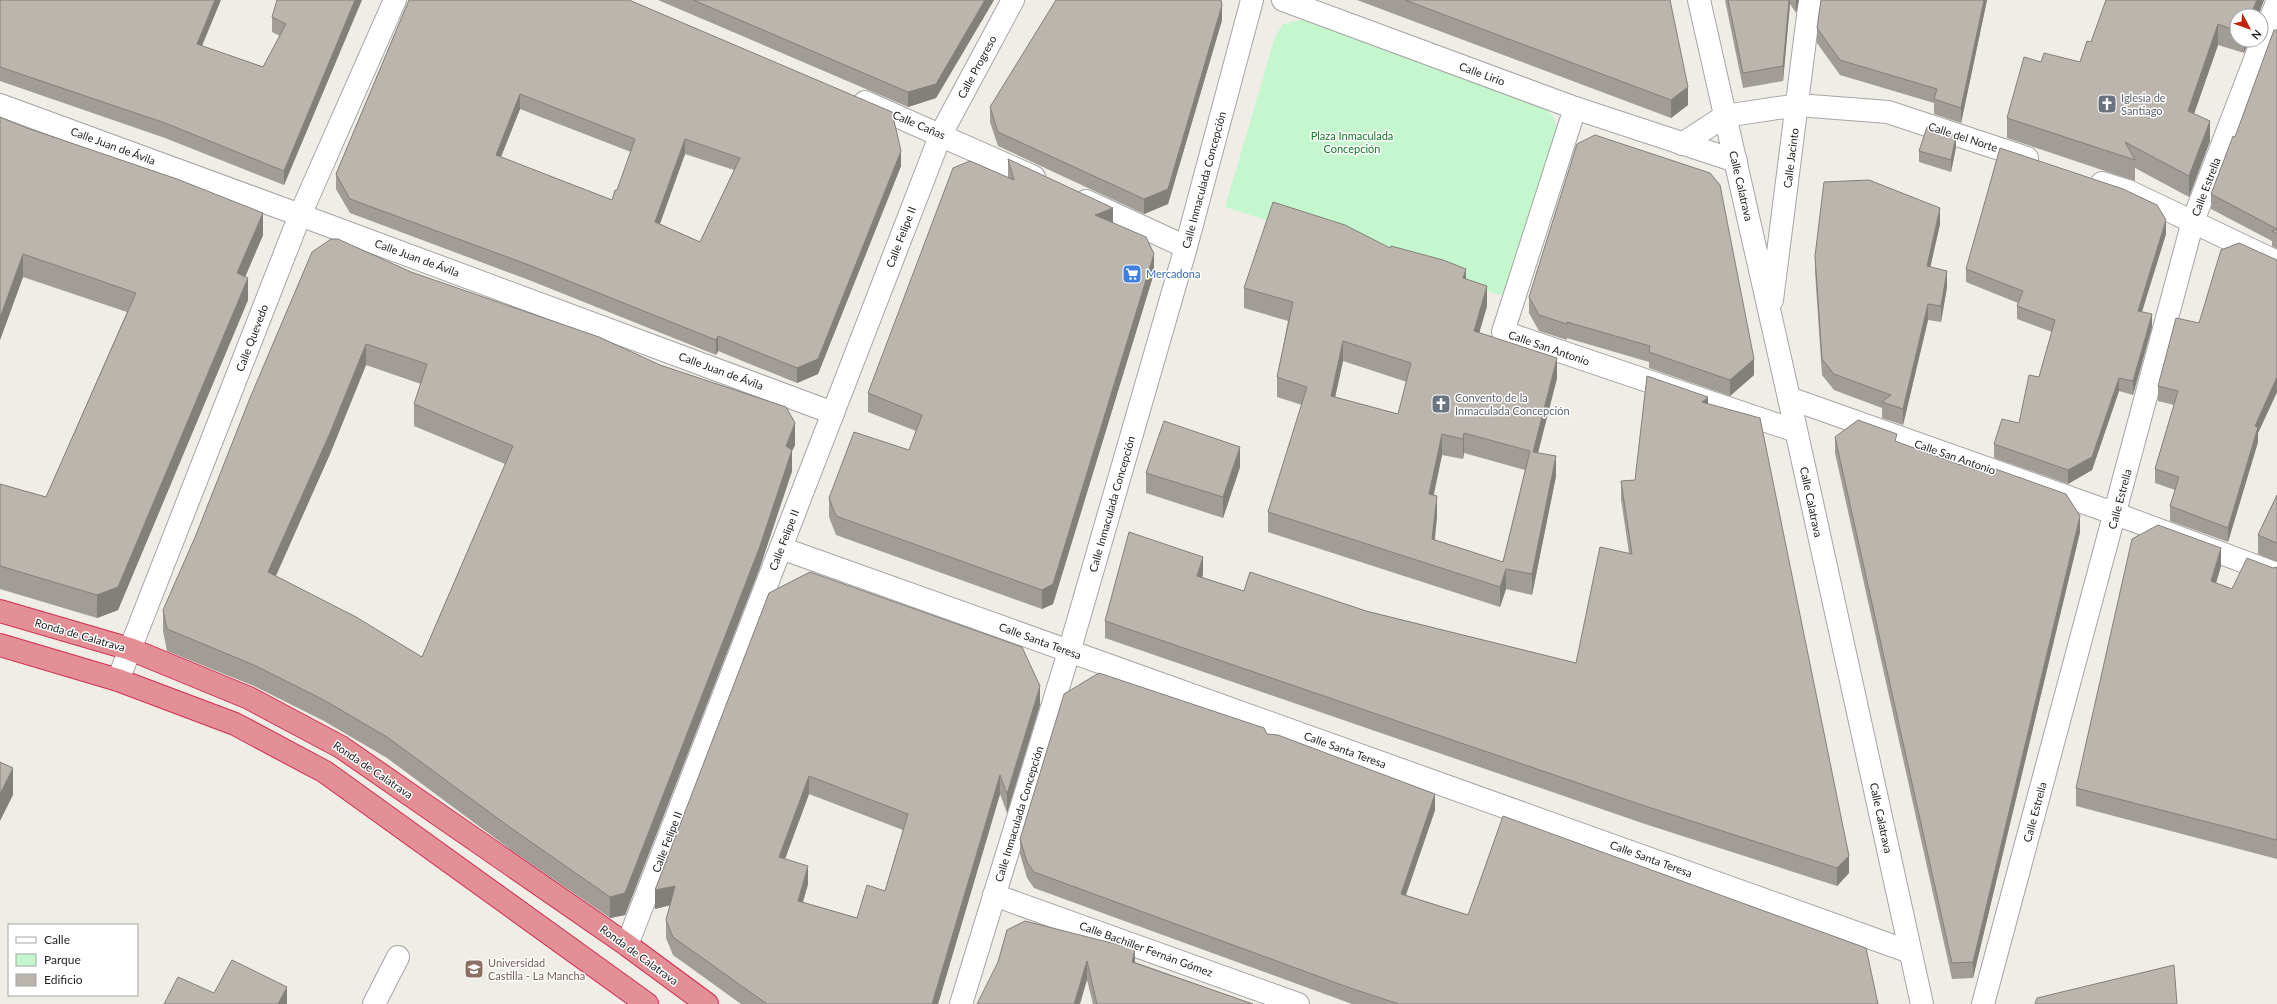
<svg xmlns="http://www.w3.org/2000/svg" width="2277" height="1004" font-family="Lato,sans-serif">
  <rect width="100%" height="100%" fill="#efede5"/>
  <path fill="#c4f7ce" d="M1306,19L1540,105C1556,117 1557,120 1556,139L1503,296L1225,207L1275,37L1283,24Z"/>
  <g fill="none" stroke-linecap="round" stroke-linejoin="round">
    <g stroke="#a5a5a5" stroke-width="24">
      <g id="street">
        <path d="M1283,0L1575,108L1736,161"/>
        <path d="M1699,0L1789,398L1922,1004"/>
        <path d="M865,102L1034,177"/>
        <path d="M0,105L300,215L833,413"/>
        <path d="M1575,108L1503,332L1796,431"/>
        <path d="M1682,144L1725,116L1798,105L1888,112L2027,158"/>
        <path d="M2102,183L2128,191L2277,262"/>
        <path d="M1086,201L1186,247"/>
        <path d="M1772,300L1810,0"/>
        <path d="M1789,398L2116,514L2277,574"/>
        <path d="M781,548L1910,952"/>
        <path d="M118,680L300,215L395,0"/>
        <path d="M994,895L1298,1004"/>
        <path d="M627,945L941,134L1013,0"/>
        <path d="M374,1004L398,957"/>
        <path d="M961,1004L1069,652L1186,247L1252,0"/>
        <path d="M1983,1004L2193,221L2277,2"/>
      </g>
    </g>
    <g stroke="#d22c50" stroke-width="24">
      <g id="highway">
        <path d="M0,611L130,649L249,698L341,747L627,945L707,1004"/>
        <path d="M0,645L118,680L235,724L325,772L647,1004"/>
      </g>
    </g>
    <use href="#street" stroke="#fff" stroke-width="22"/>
    <use href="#highway" stroke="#e29095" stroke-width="22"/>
  </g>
  <g fill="#a19c96" fill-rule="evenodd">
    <path d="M0,0L202,46L263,67L280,36L272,32V17L359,6L284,185L165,138L0,81Z"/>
    <path d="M409,0L901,166L818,374L797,383L718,351L716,355L529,280L350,213L336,189V174ZM520,109L631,152L617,190L612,200L501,157ZM685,154L734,170L700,242L660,224Z"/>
    <path d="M658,0H994L936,98L908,107Z"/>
    <path d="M1357,0H1670L1688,105L1671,118Z"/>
    <path d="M1725,0H1799L1796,13L1790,4L1783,81L1743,88Z"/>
    <path d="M1821,0H1987L1961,123L1934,114V103L1840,75L1817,43V28Z"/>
    <path d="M2106,0H2264L2258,16H2237V40H2249L2244,53L2218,45L2194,114L2210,141L2189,197L2135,168V181L2007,138V118L2041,62H2080L2091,42Z"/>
    <path d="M1222,20L1168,204L1144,214L998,146L990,122V107Z"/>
    <path d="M2277,30V249L2272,246V241L2211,209V194L2235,137Z"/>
    <path d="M0,117L263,235L245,277L248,300L118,610L97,618L0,589V484L46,497L127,312L23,277L0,340Z"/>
    <path d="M1956,147L1951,172L1919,162V151Z"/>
    <path d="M1008,159L1113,223L1154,273L1053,604L1042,609L836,535L829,517V498L909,450L916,431L868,412V393L1008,177Z"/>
    <path d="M1940,224L1930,267L1947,287L1941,322L1928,320L1903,425L1882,418V408L1834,390L1822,375L1815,272V256Z"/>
    <path d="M2166,234L2142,312L2152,327L2133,395L2119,391L2092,470L2068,484L1994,458V444L2019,423L2039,377L2052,332L2017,319V306L2018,303L1966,282V269Z"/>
    <path d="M1390,248L1466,279L1487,306L1479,333L1557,378L1538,453L1556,476L1532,595L1506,589L1500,607L1268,532V512L1302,405L1277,397V377L1288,321L1244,308V288ZM1343,361L1407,382L1398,414L1335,397ZM1464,453L1525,470L1503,562L1435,540L1437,516L1434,495L1442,455L1463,459Z"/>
    <path d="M2277,260V392L2258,433V442L2228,542L2170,521V506L2175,490L2155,483V469L2174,405L2158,401V386L2199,323Z"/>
    <path d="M411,272L795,445L792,451V471L759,570L625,915L610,918L511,850L387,758L324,721L254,686L167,651L163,631V610ZM366,365L421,384L414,404V426L505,464L422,657L275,576L330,454Z"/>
    <path d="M1529,297L1754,375L1730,396L1649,368V362L1567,338V340L1539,331L1529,313Z"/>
    <path d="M1708,404L1849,873L1837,886L1645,824L1105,638V621L1203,574L1202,577L1244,591L1366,611L1576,663L1629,553L1621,499V481L1635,480Z"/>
    <path d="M1835,437L1897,442L2080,532L1973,978L1952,979L1835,453Z"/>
    <path d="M1240,467L1223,518L1146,493V473Z"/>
    <path d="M2277,495V562L2258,554V535Z"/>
    <path d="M2221,566L2216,583L2232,589L2273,568L2277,567V859L2076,806V788Z"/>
    <path d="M769,593L1040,705L1007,813L1000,794L938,1004H741L673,955L666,938V920L670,905L655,909ZM809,794L903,830L885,891L857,918L803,902L808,884L785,859Z"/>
    <path d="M1267,734L1435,810L1406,895L1468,915L1878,1004H1352L1034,888L1027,878L1020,854V839Z"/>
    <path d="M1007,930L1135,962L1253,1004H1093L1087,980L998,962Z"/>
  </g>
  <g fill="#837f7a">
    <path d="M215,0H221L197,58V44Z"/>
    <path d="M355,0H362L284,185V171Z"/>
    <path d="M985,0H994L936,98L908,107V92Z"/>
    <path d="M1789,0H1790V4L1783,81V66Z"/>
    <path d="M1796,0H1799L1796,13Z"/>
    <path d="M1984,0H1987L1961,123V108Z"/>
    <path d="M2257,0H2264L2258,16H2250Z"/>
    <path d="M1222,5V20L1168,204L1144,214V199Z"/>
    <path d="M2218,24V45L2188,131V111Z"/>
    <path d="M2244,40H2249L2244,53Z"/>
    <path d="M1688,87V105L1671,118V100Z"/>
    <path d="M520,94V109L496,169V155Z"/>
    <path d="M2210,121V141L2189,197V176Z"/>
    <path d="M1956,136V147L1951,172V160Z"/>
    <path d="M685,139V154L655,237V222Z"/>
    <path d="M901,151V166L818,374L797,383V368Z"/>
    <path d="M1113,208V227L1095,215Z"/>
    <path d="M1940,208V224L1927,282V266Z"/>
    <path d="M263,213V235L237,296V273Z"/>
    <path d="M2166,220V234L2138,324V311Z"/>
    <path d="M23,254V277L0,340V318Z"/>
    <path d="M1154,254V273L1053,604L1042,609V590Z"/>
    <path d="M1466,269V290L1463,278Z"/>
    <path d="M1947,271V287L1941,322V306Z"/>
    <path d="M248,278V300L118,610L97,618V595Z"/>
    <path d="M1487,286V306L1474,351V331Z"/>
    <path d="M1928,304V320L1903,425V409Z"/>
    <path d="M2152,314V327L2133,395V381Z"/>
    <path d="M718,336V351L716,355V340Z"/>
    <path d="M1343,341V361L1331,416V396Z"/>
    <path d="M366,344V365L330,454L268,594V572Z"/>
    <path d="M1557,358V378L1533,472V452Z"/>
    <path d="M1754,359V375L1730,396V380Z"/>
    <path d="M2277,377V392L2258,433V442L2228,542V528L2255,426Z"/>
    <path d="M2119,378V391L2092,470L2068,484V470Z"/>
    <path d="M1708,397V415L1702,402Z"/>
    <path d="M795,423V445L792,451V471L759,570L625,915L610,918V897Z"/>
    <path d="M1464,433V453L1463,459V439Z"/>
    <path d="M1442,434V455L1429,514V494Z"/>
    <path d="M1240,447V467L1223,518V497Z"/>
    <path d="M1556,456V476L1532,595V574Z"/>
    <path d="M1437,496V516L1432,559V539Z"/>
    <path d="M2080,516V532L1973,978V962Z"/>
    <path d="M2221,548V566L2211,599V581Z"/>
    <path d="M1203,557V574L1197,593V576Z"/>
    <path d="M1506,569V589L1500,607V587Z"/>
    <path d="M1040,686V705L1007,813V794Z"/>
    <path d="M13,768V795L0,821V794Z"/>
    <path d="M1000,775V794L938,1004H932Z"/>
    <path d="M809,776V794L779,875V857Z"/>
    <path d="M1435,794V810L1401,909V894Z"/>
    <path d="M1849,856V873L1837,886V868Z"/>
    <path d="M808,866V884L798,919V901Z"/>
    <path d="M675,886V904L655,909V890Z"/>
    <path d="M1135,949V969L1132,962Z"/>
    <path d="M1087,961V980L1080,1004H1074Z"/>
    <path d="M287,987V1004H278Z"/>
  </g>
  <g fill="#bbb5ae" stroke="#837f7a" fill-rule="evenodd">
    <path d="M0,0H215L197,44L263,67L286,24L272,17L277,0H355L284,171L165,123L0,67Z"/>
    <path d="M409,0H629L892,112L901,151L818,359L797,368L718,336L716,340L529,265L350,199L336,174ZM520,94L635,139L617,190H615L612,200L496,155ZM685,139L740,158L700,242L655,222Z"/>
    <path d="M693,0H985L936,84L908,92Z"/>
    <path d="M1056,0H1221L1222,5L1168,189L1144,199L998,132L990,107Z"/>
    <path d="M1405,0H1670L1688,87L1671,100Z"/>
    <path d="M1728,0H1789L1783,66L1743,73Z"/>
    <path d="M1821,0H1984L1961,108L1934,99L1937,89L1840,60L1817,28Z"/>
    <path d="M2106,0H2257L2250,16H2237V31L2218,24L2188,111L2210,121L2189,176L2125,142L2135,160L2007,118L2024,57L2041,62L2044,53L2080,62L2087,41L2091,42Z"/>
    <path d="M2274,30H2277V234L2272,231L2277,229L2211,194L2233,136L2235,137Z"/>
    <path d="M0,117L27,128L177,179L263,213L237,273L248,278L118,587L97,595L0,566V484L46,497L136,293L23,254L0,318Z"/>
    <path d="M1927,127L1956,136L1951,160L1919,151Z"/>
    <path d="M1595,135L1710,173L1720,185L1754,359L1730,380L1649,352L1650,346L1567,322V324L1539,315L1529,297L1577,144Z"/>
    <path d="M2000,148L2123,189L2157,205L2166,220L2138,311L2152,314L2133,381L2119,378L2092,457L2068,470L1994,444L2002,419L2019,423L2029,375L2039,377L2055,320L2017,306L2023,291L1966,269Z"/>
    <path d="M1008,159L1113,208L1095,215L1146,237L1154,254L1053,584L1042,590L836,516L829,498L854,432L909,450L922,415L868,393L953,168L970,161L1014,180Z"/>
    <path d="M1869,180L1940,208L1927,266L1947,271L1941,306L1928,304L1903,409L1882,402L1891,395L1834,374L1822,359L1815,256L1824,182Z"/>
    <path d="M1273,202L1345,225L1390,248L1391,246L1443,260L1466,269L1463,278L1487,286L1474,331L1557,358L1533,452L1556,456L1532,574L1506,569L1500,587L1268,512L1307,387L1277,377L1293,302L1244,288ZM1343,341L1411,363L1398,414L1331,396ZM1464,433L1530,451L1503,562L1432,539L1437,496L1429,494L1442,434L1463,439Z"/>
    <path d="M331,239H338L411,272L599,337L660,365L786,407L795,423L786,446L792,450L759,549L625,893L610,897L511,828L387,737L324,700L254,665L167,629L163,610L196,535L250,398L312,252ZM366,344L427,364L414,404L513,446L422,657L356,617L268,572L330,433Z"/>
    <path d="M2239,243L2277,260V377L2255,426L2258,427L2228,528L2170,506L2179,477L2155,469L2178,391L2158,386L2176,318L2199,323L2221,250Z"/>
    <path d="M1647,376L1708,397L1702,402L1760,418L1849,856L1837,868L1645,806L1105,621L1129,532L1203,557L1197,576L1244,591L1250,572L1366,611L1576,663L1600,547L1632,554L1621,481L1635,480Z"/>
    <path d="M1858,420L1897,434L1895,441L1952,462L1985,473L1987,466L2066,494L2080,516L1973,962L1952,963L1835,437Z"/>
    <path d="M1164,421L1240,447L1223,497L1146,473Z"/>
    <path d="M2277,495V543L2258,535Z"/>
    <path d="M2158,525L2221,548L2211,581L2232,589L2247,558L2273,568L2277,567V840L2076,788L2132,539Z"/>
    <path d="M810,572L1022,647L1040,686L1007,794L1000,775L932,1004H767L673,937L666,920L675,886L655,890L769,593ZM809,776L908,814L885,891L867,885L857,918L798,901L808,866L779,857Z"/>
    <path d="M1099,673L1264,728L1267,734L1278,735L1435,794L1401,894L1468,915L1503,816L1866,948L1878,1004H1399L1353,989L1034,872L1027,862L1020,839L1064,694Z"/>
    <path d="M0,762L13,768L0,794Z"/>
    <path d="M1025,921L1135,949L1132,962L1253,1004H1097L1087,961L1074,1004H977L998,962L1007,930Z"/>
    <path d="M232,960L287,987L278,1004H164L178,977L214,993Z"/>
    <path d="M2174,965L2177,1004H2035L2037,998Z"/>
  </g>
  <defs>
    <g id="church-square" transform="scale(1)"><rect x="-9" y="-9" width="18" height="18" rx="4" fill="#6b7280" stroke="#fff"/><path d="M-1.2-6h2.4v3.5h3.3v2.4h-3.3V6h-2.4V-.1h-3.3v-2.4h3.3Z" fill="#fff"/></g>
    <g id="supermarket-square" transform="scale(1)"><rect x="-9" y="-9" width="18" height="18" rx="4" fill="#3f7fe0" stroke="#fff"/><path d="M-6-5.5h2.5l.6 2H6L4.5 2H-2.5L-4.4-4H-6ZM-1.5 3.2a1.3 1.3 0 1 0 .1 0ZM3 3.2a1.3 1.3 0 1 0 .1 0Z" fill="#fff"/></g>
    <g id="university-square" transform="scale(1)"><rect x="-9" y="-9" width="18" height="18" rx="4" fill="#8d6e63" stroke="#fff"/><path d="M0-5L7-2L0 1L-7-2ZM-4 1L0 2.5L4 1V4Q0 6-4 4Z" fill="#fff"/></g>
  </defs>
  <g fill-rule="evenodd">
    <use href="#church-square" x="2107" y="104"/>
    <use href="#supermarket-square" x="1132" y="274"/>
    <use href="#church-square" x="1441" y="404"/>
    <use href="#university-square" x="474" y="969"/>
  </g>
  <g text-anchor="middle" stroke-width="3" stroke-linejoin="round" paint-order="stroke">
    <g font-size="11" fill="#1e1e1e" stroke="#fff">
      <text transform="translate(977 67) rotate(-62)" y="4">Calle Progreso</text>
      <text transform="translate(1482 74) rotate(20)" y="4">Calle Lirio</text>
      <text transform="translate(919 125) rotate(23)" y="4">Calle Cañas</text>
      <text transform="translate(1963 137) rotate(18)" y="4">Calle del Norte</text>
      <text transform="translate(113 146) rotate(20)" y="4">Calle Juan de Ávila</text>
      <text transform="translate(1791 158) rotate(-83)" y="4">Calle Jacinto</text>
      <text transform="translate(1204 180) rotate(-75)" y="4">Calle Inmaculada Concepción</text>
      <text transform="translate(1741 186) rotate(77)" y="4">Calle Calatrava</text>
      <text transform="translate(2206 187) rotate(-69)" y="4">Calle Estrella</text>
      <text transform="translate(901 237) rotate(-69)" y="4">Calle Felipe II</text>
      <text transform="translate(417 258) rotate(20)" y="4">Calle Juan de Ávila</text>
      <text transform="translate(252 338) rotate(-69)" y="4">Calle Quevedo</text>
      <text transform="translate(1549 348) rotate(19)" y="4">Calle San Antonio</text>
      <text transform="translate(721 371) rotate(20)" y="4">Calle Juan de Ávila</text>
      <text transform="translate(1955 457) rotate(19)" y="4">Calle San Antonio</text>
      <text transform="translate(2120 499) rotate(-75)" y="4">Calle Estrella</text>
      <text transform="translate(1811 502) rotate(78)" y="4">Calle Calatrava</text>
      <text transform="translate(1112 504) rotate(-74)" y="4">Calle Inmaculada Concepción</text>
      <text transform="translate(784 540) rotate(-69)" y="4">Calle Felipe II</text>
      <text transform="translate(80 635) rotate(16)" y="4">Ronda de Calatrava</text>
      <text transform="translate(1040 641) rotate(20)" y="4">Calle Santa Teresa</text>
      <text transform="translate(1345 750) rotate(20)" y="4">Calle Santa Teresa</text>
      <text transform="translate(373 770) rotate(34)" y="4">Ronda de Calatrava</text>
      <text transform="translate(2035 812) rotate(-75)" y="4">Calle Estrella</text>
      <text transform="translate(1019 814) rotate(-73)" y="4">Calle Inmaculada Concepción</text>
      <text transform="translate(1881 818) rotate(78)" y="4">Calle Calatrava</text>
      <text transform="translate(667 842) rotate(-69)" y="4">Calle Felipe II</text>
      <text transform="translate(1651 859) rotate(20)" y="4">Calle Santa Teresa</text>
      <text transform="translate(1146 949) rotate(20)" y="4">Calle Bachiller Fernán Gómez</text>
      <text transform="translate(639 955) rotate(36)" y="4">Ronda de Calatrava</text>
    </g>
    <g font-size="11" fill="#5b616d" stroke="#fff" text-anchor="start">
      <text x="2121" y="102">Iglesia de<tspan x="2121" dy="13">Santiago</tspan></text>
      <text x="1455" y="402">Convento de la<tspan x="1455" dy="13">Inmaculada Concepción</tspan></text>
    </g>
    <g font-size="11" fill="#117826" stroke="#fff">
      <text x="1352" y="140">Plaza Inmaculada<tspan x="1352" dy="13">Concepción</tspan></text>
    </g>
    <g font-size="11" fill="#366cbe" stroke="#fff" text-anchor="start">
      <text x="1146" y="278">Mercadona</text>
    </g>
    <g font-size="11" fill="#785e54" stroke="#fff" text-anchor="start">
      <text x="488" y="967">Universidad<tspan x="488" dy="13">Castilla - La Mancha</tspan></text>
    </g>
  </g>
  <rect x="8" y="924" width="130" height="72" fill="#ffffff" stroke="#a5a5a5"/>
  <rect x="16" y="937" width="20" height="6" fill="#ffffff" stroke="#a5a5a5"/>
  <text x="44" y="944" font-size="12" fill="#1e1e1e">Calle</text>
  <rect x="16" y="954" width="20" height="12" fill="#c4f7ce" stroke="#a5a5a5"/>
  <text x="44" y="964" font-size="12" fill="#1e1e1e">Parque</text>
  <rect x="16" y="974" width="20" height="12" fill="#bbb5ae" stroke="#a5a5a5"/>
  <text x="44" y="984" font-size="12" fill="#1e1e1e">Edificio</text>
  <g transform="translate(2249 28) rotate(131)"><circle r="19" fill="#ffffff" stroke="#a5a5a5"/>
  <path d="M0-3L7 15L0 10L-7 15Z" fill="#c32109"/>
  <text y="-6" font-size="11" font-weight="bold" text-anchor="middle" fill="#1e1e1e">N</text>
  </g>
</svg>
